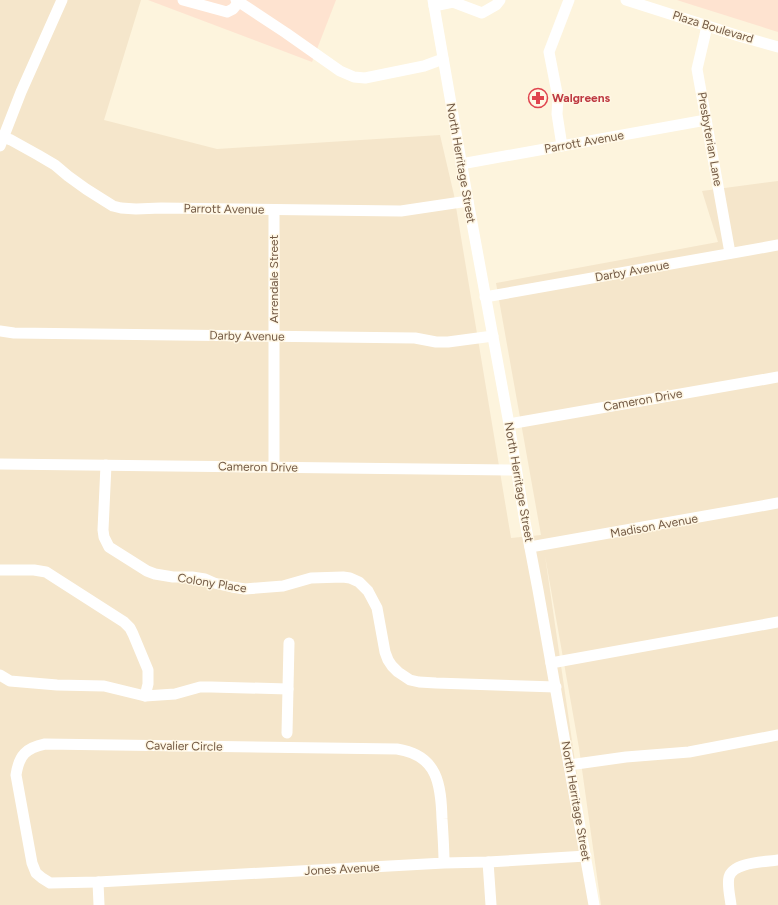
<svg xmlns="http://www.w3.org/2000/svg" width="778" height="905" font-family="Figtree,sans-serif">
  <rect width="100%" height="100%" fill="#fdf4dd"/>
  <path fill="#f5e6cb" d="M0,0H141L104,120L217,149L440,135L454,195L511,538L541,535L496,283L718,242L702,191L778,181V905H601L579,748L545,556L596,905H0Z"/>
  <g fill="#fee3d0">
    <path d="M148,0H336L312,62Z"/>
    <path d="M677,0H778V32L683,2Z"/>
  </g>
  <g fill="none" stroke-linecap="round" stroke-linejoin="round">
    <g stroke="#fff" stroke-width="11">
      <path d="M183,0L227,12L233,9L238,3"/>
      <path d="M236,0L286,33L340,71L354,77L365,78L424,66L443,59"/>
      <path d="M433,0L468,201L509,424L525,522L538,590L569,765L594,905"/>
      <path d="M626,0L739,36L778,47"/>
      <path d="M434,6L453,2L482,13L496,5L500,0"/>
      <path d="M707,25L705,35L697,69L730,253"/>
      <path d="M0,136L11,140L38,155L55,165L68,176L86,189L105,201L113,206L121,208L136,209L161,208L401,211L468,201"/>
      <path d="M0,146L21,92L62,0"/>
      <path d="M562,146L557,114L558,98L549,52L569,0"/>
      <path d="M461,164L706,120"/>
      <path d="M485,297L778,245"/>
      <path d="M0,331L14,333L415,338L436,342H448L493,336"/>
      <path d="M509,424L778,377"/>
      <path d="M0,464L516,470"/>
      <path d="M106,465L103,530L104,537L109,547L147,571L155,574L173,577H192L205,579L214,583L232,587L245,589L283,586L311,578L343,577L350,578L359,582L368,591L377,608L385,652L388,660L392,666L398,672L410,680L419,682L436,683L556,687"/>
      <path d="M274,467V210"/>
      <path d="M530,547L778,503"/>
      <path d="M0,570H34L46,572L124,622L130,628L133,634L148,670V684L145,696"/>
      <path d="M551,663L778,622"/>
      <path d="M0,675L10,681L57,685L104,686L145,696L175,694L200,687H211L288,689"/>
      <path d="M287,733L289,643"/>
      <path d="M569,765L626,757L689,752L778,735"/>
      <path d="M488,862L491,905"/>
      <path d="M444,863C444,849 443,834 442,819C441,785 438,755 397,749L45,744C26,748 19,755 16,775L32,863L36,873L42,878L50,883L98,882L444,863L488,862L586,856"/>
      <path d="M98,882L99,905"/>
      <path d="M731,905C730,896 727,885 729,877C733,862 765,862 778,860"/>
    </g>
  </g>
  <defs>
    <g id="pharmacy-ring" transform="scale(1)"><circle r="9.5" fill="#fff7e4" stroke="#e0444e" stroke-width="1.5"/><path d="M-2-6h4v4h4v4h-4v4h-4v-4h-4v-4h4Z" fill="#e0444e"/></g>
  </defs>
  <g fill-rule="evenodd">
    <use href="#pharmacy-ring" x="538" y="98"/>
  </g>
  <g text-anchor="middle" stroke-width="3" stroke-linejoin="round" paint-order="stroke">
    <g font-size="12" fill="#735a45" stroke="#fff7e4">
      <text transform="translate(713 27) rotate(17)" y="4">Plaza Boulevard</text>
      <text transform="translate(710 139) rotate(80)" y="4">Presbyterian Lane</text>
      <text transform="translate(584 142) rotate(-10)" y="4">Parrott Avenue</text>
      <text transform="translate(461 163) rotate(80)" y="4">North Herritage Street</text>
      <text transform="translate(224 209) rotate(1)" y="4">Parrott Avenue</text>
      <text transform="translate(632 271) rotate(-10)" y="4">Darby Avenue</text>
      <text transform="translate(274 279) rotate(-90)" y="4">Arrendale Street</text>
      <text transform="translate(247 336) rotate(1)" y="4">Darby Avenue</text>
      <text transform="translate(643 400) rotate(-10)" y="4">Cameron Drive</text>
      <text transform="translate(258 467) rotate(1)" y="4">Cameron Drive</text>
      <text transform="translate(519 482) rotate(80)" y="4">North Herritage Street</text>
      <text transform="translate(654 526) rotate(-10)" y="4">Madison Avenue</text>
      <text transform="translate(212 583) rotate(9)" y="4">Colony Place</text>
      <text transform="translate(184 746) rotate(1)" y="4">Cavalier Circle</text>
      <text transform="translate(576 801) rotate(80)" y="4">North Herritage Street</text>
      <text transform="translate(342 869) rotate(-3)" y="4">Jones Avenue</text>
    </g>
    <g font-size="12" font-weight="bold" fill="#be3a42" stroke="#fff7e4" text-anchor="start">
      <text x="552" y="102">Walgreens</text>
    </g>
  </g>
</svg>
